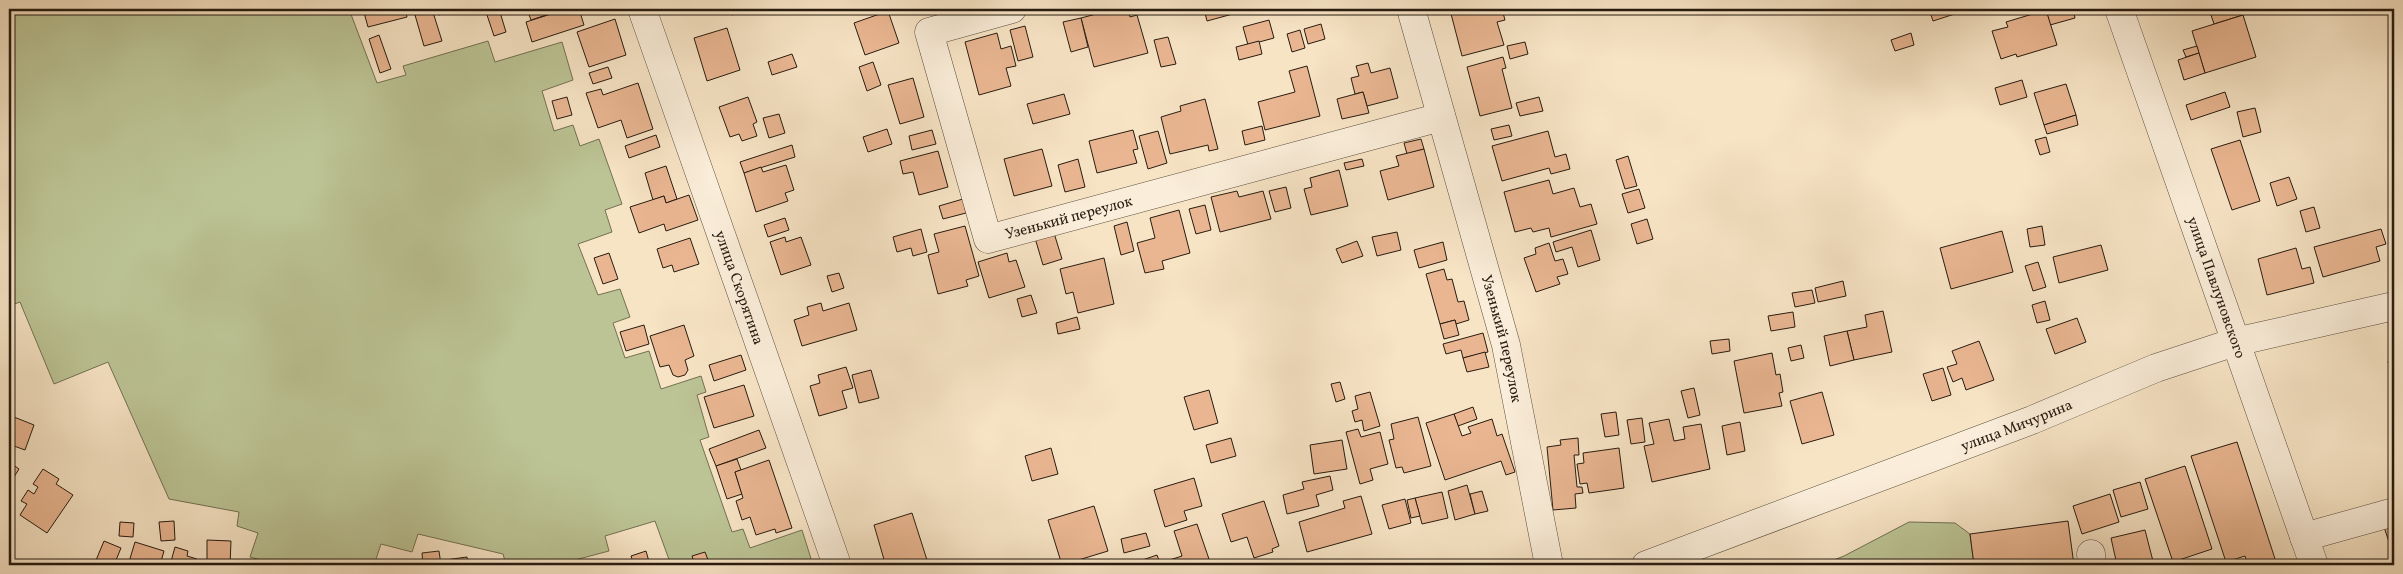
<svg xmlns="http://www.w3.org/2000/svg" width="2403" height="574" font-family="Vollkorn,serif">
  <rect width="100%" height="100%" fill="#f7e4c5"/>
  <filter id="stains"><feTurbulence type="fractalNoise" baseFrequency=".004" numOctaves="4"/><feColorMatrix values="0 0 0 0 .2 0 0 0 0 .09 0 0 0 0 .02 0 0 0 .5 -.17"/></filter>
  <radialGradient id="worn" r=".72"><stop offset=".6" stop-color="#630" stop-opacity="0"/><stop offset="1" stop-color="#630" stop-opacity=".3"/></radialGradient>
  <g fill="#bcc495" stroke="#727052">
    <path d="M9,9H349L377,83L406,75L403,66L488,41L495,62L562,42L573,80L542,91L554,131L573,125L580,146L599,139L622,204L605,210L612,232L578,244L598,295L620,289L630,317L613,323L625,358L649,351L661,389L701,376L706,392L697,395L709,437L700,440L732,532L743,529L750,548L802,530L813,565H671L655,521L605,536L609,551L556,565H506L503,554L418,534L412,552L381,544L374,565H279L250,557L258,533L237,526L239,512L169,499L108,362L54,384L20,302L9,306Z"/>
    <path d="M1909,522L1955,523L1970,534L1974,565H1821L1844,556Z"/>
  </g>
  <g fill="#e9b691" stroke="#271b10">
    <path d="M363,9H405L407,17L368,27Z"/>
    <path d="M421,9H432L442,41L424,46L415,15L422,13Z"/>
    <path d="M437,9H458L439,15Z"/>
    <path d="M485,9H499L506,32L494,36Z"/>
    <path d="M527,9H544L546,15L531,20Z"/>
    <path d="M567,9H579L584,25L532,42L526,22Z"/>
    <path d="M730,9H750L732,15Z"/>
    <path d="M1115,9H1128L1130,17L1137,15L1148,53L1094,67L1081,18Z"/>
    <path d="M1204,9H1240V12L1207,21Z"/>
    <path d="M1454,9H1502L1505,20L1497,22L1504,45L1462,56L1450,10Z"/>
    <path d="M1929,9H1970L1933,21Z"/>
    <path d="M2049,9H2073L2075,18L2050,25L2046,10Z"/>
    <path d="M2209,9H2241L2243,15L2214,24Z"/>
    <path d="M2046,10L2057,45L2017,57L2016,54L2001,59L1992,31L2008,27L2006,22Z"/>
    <path d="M888,11L899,43L865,55L854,23Z"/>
    <path d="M2243,15L2256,57L2205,73L2192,31Z"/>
    <path d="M1081,18L1088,47L1071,52L1063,22Z"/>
    <path d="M615,19L626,55L589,67L577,32Z"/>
    <path d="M1269,20L1274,38L1248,45L1243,27Z"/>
    <path d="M1321,24L1325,39L1308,44L1304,29Z"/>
    <path d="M1025,26L1033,57L1018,61L1010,30Z"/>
    <path d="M727,28L740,70L707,81L694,38Z"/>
    <path d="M1300,30L1305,48L1292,52L1287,34Z"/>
    <path d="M997,33L1001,49L1011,46L1016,66L1006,68L1011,86L979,95L965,42Z"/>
    <path d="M1911,33L1914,45L1895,51L1891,40Z"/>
    <path d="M379,35L391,69L380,73L369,39Z"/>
    <path d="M1168,37L1176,64L1161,67L1154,40Z"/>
    <path d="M1259,41L1262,54L1239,60L1236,47Z"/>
    <path d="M1525,42L1528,54L1510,59L1507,46Z"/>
    <path d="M2197,46L2199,53L2186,57L2183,50Z"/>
    <path d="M2199,53L2205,73L2184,80L2178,60Z"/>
    <path d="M792,54L797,67L772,75L768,62Z"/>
    <path d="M1503,57L1506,68L1502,69L1512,108L1480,116L1467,67Z"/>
    <path d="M873,62L881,85L867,91L859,67Z"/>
    <path d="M1368,63L1371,73L1390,68L1398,98L1367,106L1363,92L1355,94L1351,78L1359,76L1356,66Z"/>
    <path d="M1307,66L1320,116L1265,130L1258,102L1295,92L1289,71Z"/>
    <path d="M608,67L612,78L593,84L589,73Z"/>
    <path d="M913,78L924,117L900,124L888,85Z"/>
    <path d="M2022,80L2027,97L2000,105L1995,88Z"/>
    <path d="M638,83L653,129L627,138L621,120L598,128L586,93L601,89L603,95Z"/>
    <path d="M2066,84L2076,115L2044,125L2034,93Z"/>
    <path d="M1363,92L1369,113L1342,119L1337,99Z"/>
    <path d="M2225,92L2230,107L2191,120L2186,105Z"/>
    <path d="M1064,94L1070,114L1033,124L1027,104Z"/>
    <path d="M567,97L572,115L557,119L552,101Z"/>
    <path d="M748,97L757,122L753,124L757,136L742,141L739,134L730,137L719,107Z"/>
    <path d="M1539,97L1543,111L1520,116L1516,103Z"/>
    <path d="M1205,99L1218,149L1209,151L1208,145L1170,154L1161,117L1181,111L1180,106Z"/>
    <path d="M2255,108L2261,132L2243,137L2237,112Z"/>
    <path d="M779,114L785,133L769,138L763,118Z"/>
    <path d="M2076,115L2078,125L2047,134L2044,125Z"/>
    <path d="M1509,125L1512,136L1494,140L1491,129Z"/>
    <path d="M1262,126L1265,140L1245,145L1242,131Z"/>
    <path d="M887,129L892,144L868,152L863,137Z"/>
    <path d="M932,130L936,144L912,150L909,136Z"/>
    <path d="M1133,130L1138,149L1133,150L1137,163L1097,173L1089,141Z"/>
    <path d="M1158,131L1167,163L1148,169L1139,136Z"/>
    <path d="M1548,131L1555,157L1566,154L1570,169L1551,174L1549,168L1502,181L1492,146Z"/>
    <path d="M656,135L660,147L629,158L625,146Z"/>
    <path d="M2046,137L2050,152L2040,155L2035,140Z"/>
    <path d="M1421,139L1424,149L1407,154L1404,143Z"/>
    <path d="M2240,140L2260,201L2232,210L2211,149Z"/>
    <path d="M792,145L795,157L744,173L740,162Z"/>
    <path d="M1042,149L1052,186L1014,196L1004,159Z"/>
    <path d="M1424,149L1434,187L1388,200L1380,171L1399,166L1396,156Z"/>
    <path d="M938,151L948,187L919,195L913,172L903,174L900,161Z"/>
    <path d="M1628,156L1637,186L1625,189L1616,160Z"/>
    <path d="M1078,159L1085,187L1065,192L1058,165Z"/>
    <path d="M1362,159L1364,166L1346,170L1344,163Z"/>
    <path d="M786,165L794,190L785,193L788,201L756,212L744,173L761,167L763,172Z"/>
    <path d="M666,166L677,199L666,203L664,196L653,200L645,173Z"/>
    <path d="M1339,170L1348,206L1311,215L1304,189L1312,187L1310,178Z"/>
    <path d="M2289,177L2297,199L2277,206L2270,183Z"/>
    <path d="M1549,180L1553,194L1574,188L1580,207L1591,204L1597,224L1551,237L1549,228L1533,232L1531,228L1515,232L1504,192Z"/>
    <path d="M1286,187L1291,208L1275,212L1269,191Z"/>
    <path d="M1639,189L1645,208L1628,213L1622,194Z"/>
    <path d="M1237,191L1239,197L1263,191L1271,219L1220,232L1211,197Z"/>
    <path d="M689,195L698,220L666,231L664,224L639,233L630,207L664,196L666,203Z"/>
    <path d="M963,199L966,213L943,219L939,206Z"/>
    <path d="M1205,205L1211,230L1196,234L1189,209Z"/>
    <path d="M2314,207L2320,228L2306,232L2300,211Z"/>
    <path d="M1179,210L1190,253L1162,261L1164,269L1145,273L1137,243L1155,238L1150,218Z"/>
    <path d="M785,218L789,230L768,237L764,225Z"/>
    <path d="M1647,219L1653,239L1637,244L1631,224Z"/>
    <path d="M1127,222L1134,251L1121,255L1114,226Z"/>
    <path d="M965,226L979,276L966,280L968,286L938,294L928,255L939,252L934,234Z"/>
    <path d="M2042,226L2045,245L2030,247L2027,229Z"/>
    <path d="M921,229L927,252L913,256L911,248L897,252L893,237Z"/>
    <path d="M2381,229L2386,244L2376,247L2380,261L2323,277L2314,247Z"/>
    <path d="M1591,230L1600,260L1578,267L1572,247L1556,252L1553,242Z"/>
    <path d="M2002,231L2013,272L1951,289L1940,248Z"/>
    <path d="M1397,232L1401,250L1377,256L1372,237Z"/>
    <path d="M1054,233L1062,259L1043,265L1035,238Z"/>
    <path d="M785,237L786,242L801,237L811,265L781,275L770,242Z"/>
    <path d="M690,238L699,264L674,272L672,265L663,268L657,249Z"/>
    <path d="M1357,241L1363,256L1342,263L1336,249Z"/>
    <path d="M1443,242L1447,260L1419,268L1414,250Z"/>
    <path d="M1549,243L1555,261L1563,259L1568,274L1557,277L1560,284L1536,292L1524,258L1536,254L1535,248Z"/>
    <path d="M2101,245L2108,270L2059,283L2053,257Z"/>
    <path d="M2296,248L2302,269L2310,267L2314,283L2267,295L2258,259Z"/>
    <path d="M609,253L618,279L603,284L594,258Z"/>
    <path d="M1007,253L1009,262L1016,260L1025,287L989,298L978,262Z"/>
    <path d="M1104,258L1114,304L1078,313L1073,292L1066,294L1060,269Z"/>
    <path d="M2038,262L2046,287L2033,291L2025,266Z"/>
    <path d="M1444,269L1447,280L1452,279L1458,302L1464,301L1469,320L1456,324L1455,320L1440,324L1426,274Z"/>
    <path d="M839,273L844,288L832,292L827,276Z"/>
    <path d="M1843,281L1846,296L1818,302L1815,288Z"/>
    <path d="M1812,290L1815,303L1795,307L1792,293Z"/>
    <path d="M1031,295L1037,313L1022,317L1017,299Z"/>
    <path d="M2045,301L2050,320L2037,323L2032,305Z"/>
    <path d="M821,303L823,311L849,303L857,330L802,346L794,320L809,315L807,307Z"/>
    <path d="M1883,311L1892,352L1854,360L1847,331L1867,327L1865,315Z"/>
    <path d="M1793,312L1795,327L1771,331L1768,316Z"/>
    <path d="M1077,317L1080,329L1058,334L1056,323Z"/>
    <path d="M2077,318L2086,342L2055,354L2046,329Z"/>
    <path d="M1455,320L1459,335L1444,339L1440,324Z"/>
    <path d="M644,325L649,344L626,351L620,332Z"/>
    <path d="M684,325L694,356L685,360L688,370L685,375L678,377L673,375L669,365L660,367L650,336Z"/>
    <path d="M1847,331L1854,360L1830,366L1824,336Z"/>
    <path d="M1483,333L1488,352L1463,358L1461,350L1446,354L1443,344Z"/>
    <path d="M1729,339L1730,351L1712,354L1710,341Z"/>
    <path d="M1979,341L1994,380L1966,390L1962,378L1953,382L1947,367L1957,364L1952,351Z"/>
    <path d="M1801,345L1804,358L1791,361L1788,348Z"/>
    <path d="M1485,352L1489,367L1467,372L1463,358Z"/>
    <path d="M1772,353L1776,375L1780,374L1783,392L1779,393L1782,406L1744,413L1734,361Z"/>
    <path d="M741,355L746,370L714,381L709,365Z"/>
    <path d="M2394,360V392L2388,361Z"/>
    <path d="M846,367L853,388L842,391L847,408L819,416L810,386L820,383L818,375Z"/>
    <path d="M1943,368L1951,395L1932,401L1923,374Z"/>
    <path d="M871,370L879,398L859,403L852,375Z"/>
    <path d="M1340,382L1345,399L1336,402L1331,384Z"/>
    <path d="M744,385L754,416L714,428L704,397Z"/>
    <path d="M1694,388L1700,415L1688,418L1681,391Z"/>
    <path d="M1209,390L1218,423L1194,430L1184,397Z"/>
    <path d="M1370,392L1380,426L1364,431L1362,420L1355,422L1352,411L1358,409L1355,396Z"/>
    <path d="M1822,392L1834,435L1802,444L1790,401Z"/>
    <path d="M1473,407L1477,419L1458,426L1454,414Z"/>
    <path d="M1616,412L1619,435L1605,437L1601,414Z"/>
    <path d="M1454,414L1462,436L1471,433L1468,427L1492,419L1497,436L1502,434L1515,472L1506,475L1501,461L1445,480L1426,423Z"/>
    <path d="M9,415L34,425L25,450L14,446L12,451L9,449Z"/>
    <path d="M1418,417L1431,466L1404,473L1402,467L1396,468L1389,440L1394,439L1391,424Z"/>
    <path d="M1642,418L1645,442L1631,444L1627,420Z"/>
    <path d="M1669,419L1674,441L1685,439L1683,427L1701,424L1710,469L1652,482L1644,446L1654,444L1649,423Z"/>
    <path d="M1740,422L1745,451L1727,455L1722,426Z"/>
    <path d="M1358,429L1361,437L1380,432L1388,464L1370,469L1373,480L1360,484L1346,432Z"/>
    <path d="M759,430L766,448L716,466L709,449Z"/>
    <path d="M1231,438L1236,456L1211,463L1206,445Z"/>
    <path d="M1578,438L1579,455H1574L1577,487H1582L1583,493L1575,494L1576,508L1553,510L1547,447L1561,445L1560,440Z"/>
    <path d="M1342,440L1347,469L1314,474L1310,445Z"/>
    <path d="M2237,442L2277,565H2248L2245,556L2226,562L2191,456Z"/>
    <path d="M1051,448L1058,474L1032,481L1025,456Z"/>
    <path d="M1619,448L1624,488L1589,493L1587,483L1580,484L1577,464L1584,463L1583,453Z"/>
    <path d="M737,459L741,470L735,472L742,494L727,499L716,466Z"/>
    <path d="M769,460L792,528L776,533L775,529L756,535L750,517L742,520L736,501L743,498L735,472Z"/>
    <path d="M9,462L19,469L9,485Z"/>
    <path d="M2185,466L2212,549L2173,562L2145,479Z"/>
    <path d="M43,469L59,479L56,484L73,495L47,533L20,515L27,504L21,501L28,490L34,494L38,487L33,484Z"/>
    <path d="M1330,476L1333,490L1316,495L1319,506L1287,514L1283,495L1304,489L1302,482Z"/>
    <path d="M1194,478L1202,506L1184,511L1187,520L1165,527L1154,490Z"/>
    <path d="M2140,482L2148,509L2121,517L2113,490Z"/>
    <path d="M1467,485L1475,514L1455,520L1448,491Z"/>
    <path d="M1482,491L1488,511L1475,514L1470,494Z"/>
    <path d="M1442,492L1448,518L1422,524L1415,498Z"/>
    <path d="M2110,494L2119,522L2082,534L2073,506Z"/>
    <path d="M1361,496L1372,534L1307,552L1299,522L1345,508L1343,501Z"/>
    <path d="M1415,498L1420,516L1411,518L1407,500Z"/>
    <path d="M1405,499L1411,523L1389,529L1382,505Z"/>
    <path d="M1264,501L1279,546L1272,549L1273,552L1254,558L1247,537L1231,542L1222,514Z"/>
    <path d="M1094,506L1108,551L1062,565L1048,520Z"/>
    <path d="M912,513L927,560L908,565H894L893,561L885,563L874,525Z"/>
    <path d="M174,521L175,540L161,541L159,522Z"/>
    <path d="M2068,521L2074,565H1974L1970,534Z"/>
    <path d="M120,522L134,523L133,537L119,536Z"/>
    <path d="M1197,524L1211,565H1128L1157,555L1160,563L1182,556L1174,531Z"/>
    <path d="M2394,524V557L2384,527Z"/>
    <path d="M2145,530L2154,565H2117L2111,538Z"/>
    <path d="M1146,533L1150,546L1124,553L1121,539Z"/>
    <path d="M207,540L231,541L230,565L207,564Z"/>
    <path d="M104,541L121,548L114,565H94Z"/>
    <path d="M135,542L164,551L160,565H128Z"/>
    <path d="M175,547L188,551L187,556L197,559L196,565H170Z"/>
    <path d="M439,551L441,565H423L422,553Z"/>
    <path d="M646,551L650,565H634L631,556Z"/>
    <path d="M705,552L710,565H695L692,556Z"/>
    <path d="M467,557L468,565H446L445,560Z"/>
  </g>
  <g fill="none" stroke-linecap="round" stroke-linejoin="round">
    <g stroke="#5b4d3d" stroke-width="29">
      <g id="minor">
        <path id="s1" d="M642,9L837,565"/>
        <path id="s2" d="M1012,9L929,32L988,239L1441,117"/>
        <path id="s3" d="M1411,9L1506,345L1549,565"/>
        <path id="s4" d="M2119,9L2314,565"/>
        <path d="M2304,537L2394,512"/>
        <path d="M2091,554L2092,565"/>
        <path id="s5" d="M1646,565L2032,420L2156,368L2235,342L2394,306"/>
      </g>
    </g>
    <use href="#minor" stroke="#faedd9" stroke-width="28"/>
  </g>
  <g text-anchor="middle" stroke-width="4.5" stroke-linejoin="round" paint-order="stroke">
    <g font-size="15" fill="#271b10" stroke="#faedd9">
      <text dy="5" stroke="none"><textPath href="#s2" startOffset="385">Узенький переулок</textPath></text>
      <text dy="5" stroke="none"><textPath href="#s1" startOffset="295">улица Скорятина</textPath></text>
      <text dy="5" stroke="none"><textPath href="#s4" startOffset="295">улица Павлуновского</textPath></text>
      <text dy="5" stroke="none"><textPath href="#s3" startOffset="342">Узенький переулок</textPath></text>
      <text dy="5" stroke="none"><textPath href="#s5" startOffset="396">улица Мичурина</textPath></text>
    </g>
  </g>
  <rect width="2403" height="574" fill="none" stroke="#f7e4c5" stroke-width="30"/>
  <rect x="10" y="10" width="2383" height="554" fill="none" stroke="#271b10" stroke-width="2.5"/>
  <rect x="15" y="15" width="2373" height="544" fill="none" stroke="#271b10"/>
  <rect width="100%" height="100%" filter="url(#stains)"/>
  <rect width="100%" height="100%" fill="url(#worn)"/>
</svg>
